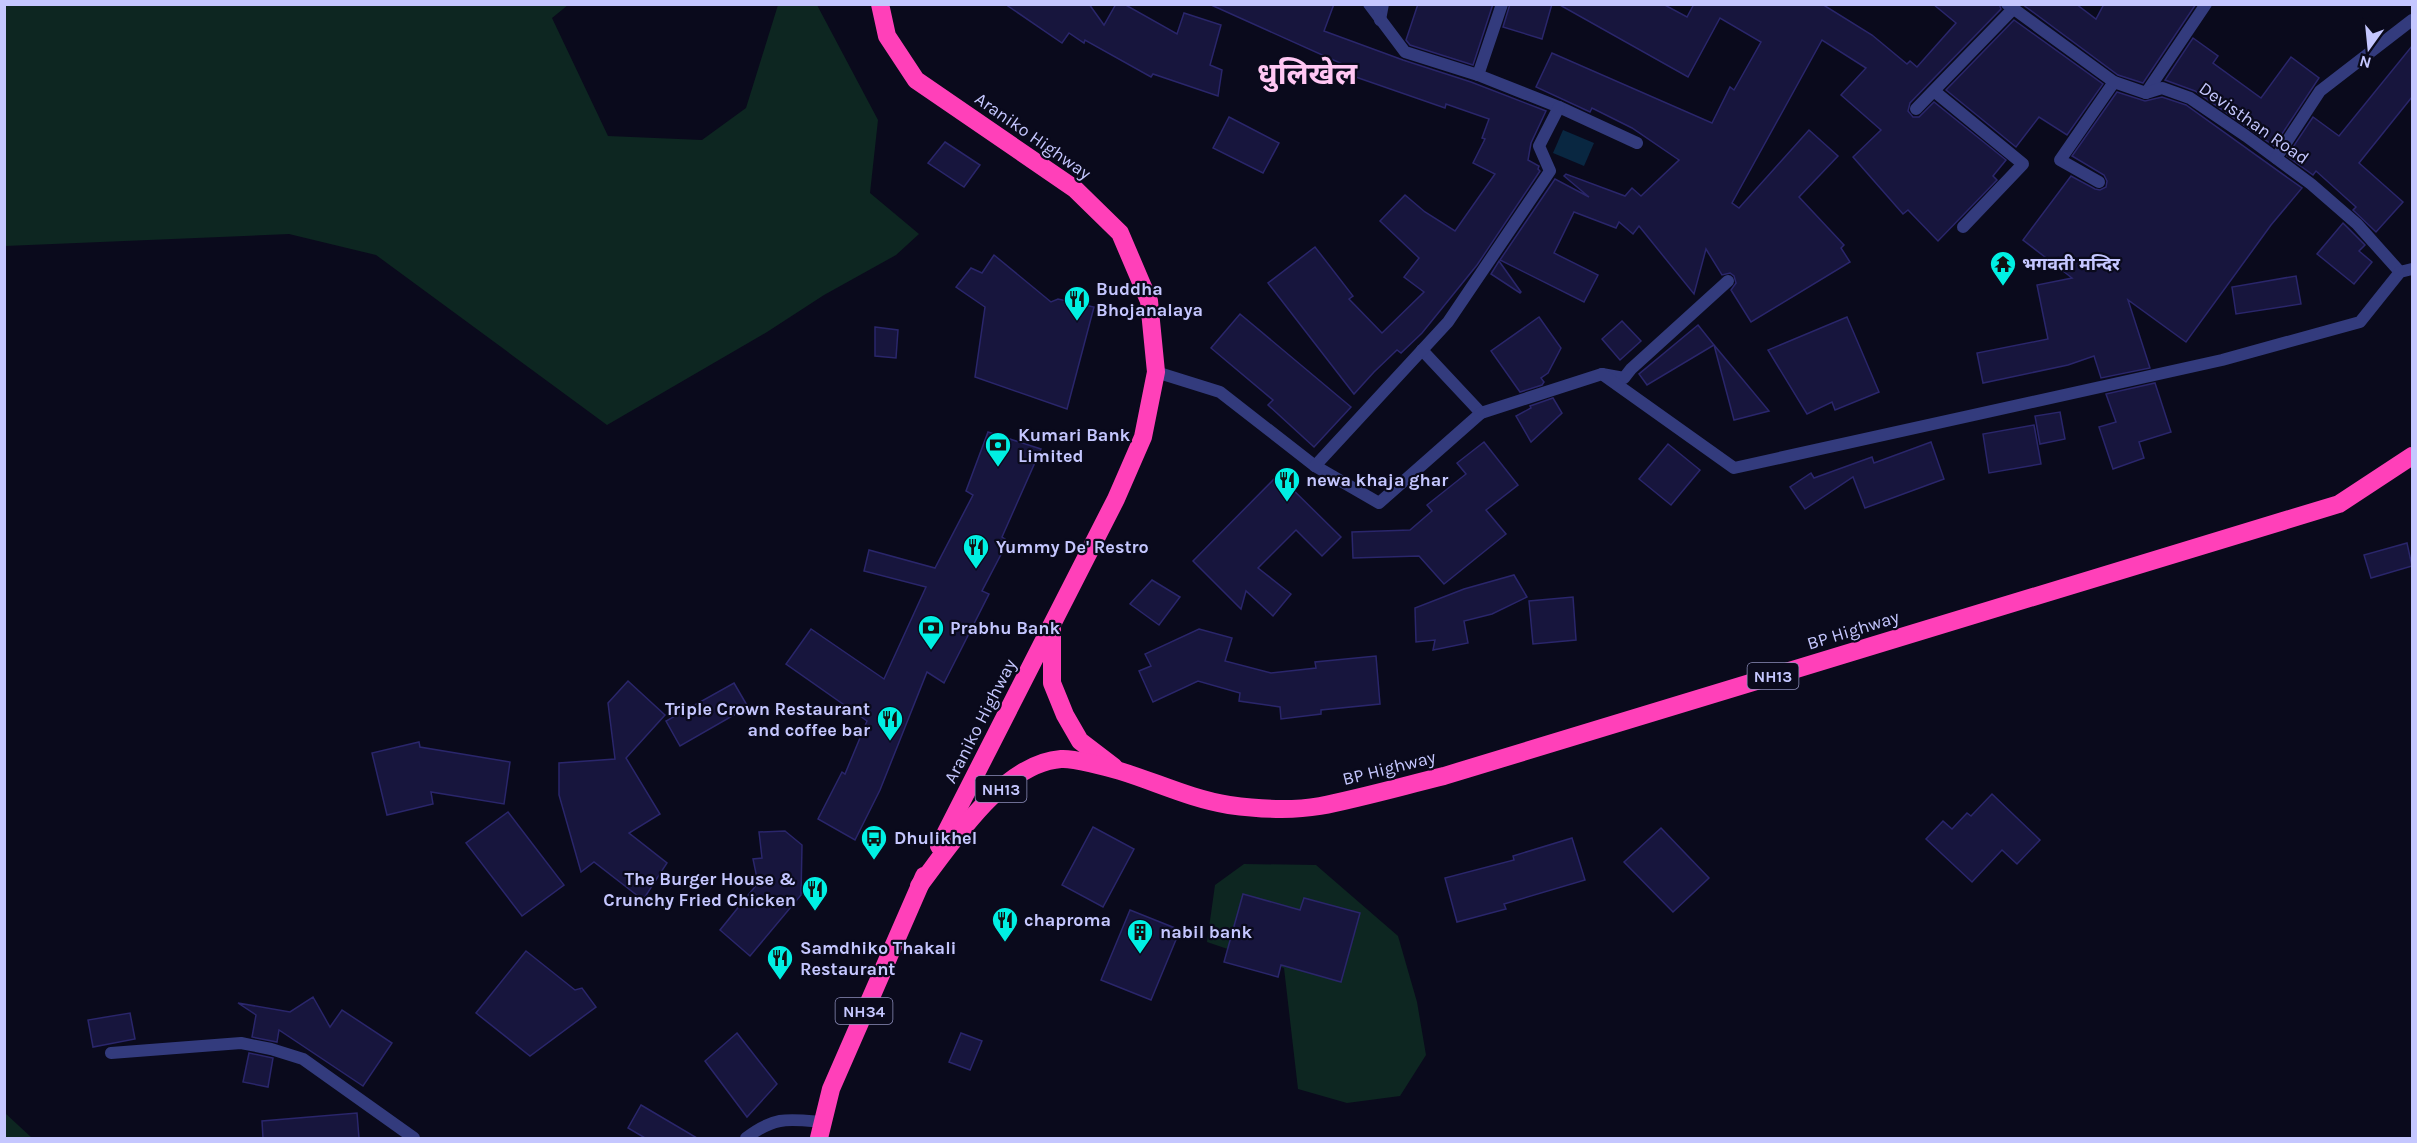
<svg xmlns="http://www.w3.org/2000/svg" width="2417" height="1143" font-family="Karla,'Noto Sans Devanagari',sans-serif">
  <rect width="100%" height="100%" fill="#0a0a1c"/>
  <g fill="#0d2621">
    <path d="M4,5H568L552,18L608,136L702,140L746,108L778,5H817L878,120L870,193L919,234L896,255L824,295L767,332L607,425L376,255L289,234L5,246Z"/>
    <path d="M1244,864L1316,865L1398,936L1417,1002L1426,1055L1400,1096L1347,1103L1298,1089L1284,968L1207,942L1215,885Z"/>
    <path d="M5,1113L32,1138H5Z"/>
  </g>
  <path fill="#092741" d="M1563,130L1594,143L1584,166L1553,153Z"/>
  <g fill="#17153d" stroke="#2a266b" stroke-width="1.5">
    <path d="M1005,4H1089L1104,25L1116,4H1124L1177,34L1184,13L1221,25L1210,65L1222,70L1218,96L1153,74L1151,77L1085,40L1084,43L1069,33L1062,43Z"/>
    <path d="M1209,4H1334L1324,31L1403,60L1471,82L1546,111L1531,143L1528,160L1539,166L1538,169L1540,171L1477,265L1422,333L1401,353L1397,350L1374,372L1354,394L1268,283L1315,247L1353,296L1349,299L1382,333L1424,292L1404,277L1419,258L1380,221L1405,195L1425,212L1455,231L1495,174L1473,163L1485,139L1482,138L1489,119L1446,104L1445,108L1347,74L1349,67Z"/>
    <path d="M1418,4H1493L1473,65L1410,45L1406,40Z"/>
    <path d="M1510,4H1552L1542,39L1503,27Z"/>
    <path d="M1558,4H1663L1687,17L1694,4H1822L1872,35L1907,64L1910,61L1917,67L1956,23L1933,4H1999L2001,9L1910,103L1908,111L1913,117H1919L1934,102L2006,160L1993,176L1997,180L1938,241L1908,210L1903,214L1853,157L1881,130L1841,95L1866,68L1822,40L1732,203L1739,208L1809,130L1838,156L1799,197L1844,245L1841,248L1850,262L1751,322L1731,290L1736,283L1734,276L1730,273L1722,275L1706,249L1694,294L1639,226L1633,234L1619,222L1616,228L1574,212L1554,253L1598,275L1584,302L1500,260L1555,179L1589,197L1564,176L1566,174L1625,196L1632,188L1641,196L1679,160L1632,128L1592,108L1590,112L1536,87L1552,53L1712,123L1730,87L1734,90L1761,42L1720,18L1688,77Z"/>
    <path d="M2022,4H2076L2096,19L2104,4H2196L2143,83L2118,75Z"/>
    <path d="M2014,20L2103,84L2067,135L2039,117L2016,147L1946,90Z"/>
    <path d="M2193,38L2218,56L2213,63L2261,98L2291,57L2319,78L2274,146L2195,91L2165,80Z"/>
    <path d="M2412,46V97L2359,163L2403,202L2376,232L2353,210L2356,207L2316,171L2313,175L2287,156L2313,117L2339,136Z"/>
    <path d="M2117,92L2145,101L2162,97L2186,105L2302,188L2271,225L2186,342L2128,300L2150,368L2101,378L2094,356L2068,365L1983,383L1977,353L2048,339L2037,285L2072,278L2023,240L2071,176L2095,189L2100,190L2106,187L2107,181L2104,175L2072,156Z"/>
    <path d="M1229,117L1279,143L1263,173L1213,148Z"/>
    <path d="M945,142L980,165L964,187L928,163Z"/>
    <path d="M2343,223L2365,245L2359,251L2372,262L2354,284L2317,254Z"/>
    <path d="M994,255L1051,302L1058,299L1094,307L1067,409L975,377L985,307L956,287L971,268L982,273Z"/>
    <path d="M1499,261L1521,292L1520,293L1491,274Z"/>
    <path d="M2296,276L2301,304L2236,314L2232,287Z"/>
    <path d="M1240,314L1351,407L1314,447L1268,405L1273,400L1211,348Z"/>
    <path d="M1539,317L1561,348L1548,373L1541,378L1544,382L1542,385L1520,392L1491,351Z"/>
    <path d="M1847,317L1879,392L1835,410L1832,402L1807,414L1768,350Z"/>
    <path d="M1622,321L1641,341L1620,360L1602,339Z"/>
    <path d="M1698,325L1714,345L1647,385L1639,374Z"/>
    <path d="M875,327L898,330L896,358L875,356Z"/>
    <path d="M1714,345L1769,411L1734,420Z"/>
    <path d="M2155,383L2171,432L2139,442L2144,458L2113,469L2099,427L2116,422L2106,394Z"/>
    <path d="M1553,398L1562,413L1531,442L1516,416L1531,408L1530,406Z"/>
    <path d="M2060,412L2065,439L2040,444L2035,416Z"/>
    <path d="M2034,425L2041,464L1989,473L1983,434Z"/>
    <path d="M988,432L1041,449L1002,537L1008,541L982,591L989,594L944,683L927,672L880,790L855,840L818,819L842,772L845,774L867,721L786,664L811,629L884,679L926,587L864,571L869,550L935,568L973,495L966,491Z"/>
    <path d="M1484,442L1518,485L1486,510L1506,534L1444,584L1419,556L1353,558L1352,532L1410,530L1432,511L1427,505L1466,474L1457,463Z"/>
    <path d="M1931,442L1944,479L1865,508L1853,477L1805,509L1790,487L1811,473L1814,478L1872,457L1874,463Z"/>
    <path d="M1668,444L1700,470L1671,505L1639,479Z"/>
    <path d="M1278,475L1341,537L1322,556L1296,530L1258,568L1291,594L1273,616L1246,591L1241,609L1193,561Z"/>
    <path d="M2407,543L2412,566L2371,578L2364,555Z"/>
    <path d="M1514,575L1527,597L1492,614L1464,621L1468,643L1433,650L1435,640L1416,642L1415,608L1464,589Z"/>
    <path d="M1152,580L1180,597L1159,625L1130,604Z"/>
    <path d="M1573,597L1576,640L1533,644L1529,601Z"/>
    <path d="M1199,629L1232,638L1225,661L1271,673L1316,668L1315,662L1376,656L1380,704L1321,710V714L1281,719L1280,707L1239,701L1240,693L1198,681L1153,702L1139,671L1151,666L1145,654Z"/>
    <path d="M628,681L665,715L626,758L660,814L629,833L667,863L643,900L594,862L581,872L559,795V763L615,759L608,703Z"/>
    <path d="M734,683L748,707L680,746L666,721Z"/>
    <path d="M419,742L420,747L510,762L504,804L431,792L433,804L387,815L372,753Z"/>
    <path d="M1992,794L2040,840L2017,864L2002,850L1972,882L1926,839L1943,821L1952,829L1967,813L1971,816Z"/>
    <path d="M508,812L564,885L522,916L466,843Z"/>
    <path d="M1093,827L1134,849L1103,907L1062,885Z"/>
    <path d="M1661,828L1709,878L1673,912L1624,862Z"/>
    <path d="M785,831L802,845L801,895L750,956L720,930L758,883L753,859L762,858L759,832Z"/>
    <path d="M1572,838L1585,880L1504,904L1506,909L1457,922L1445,878L1514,860L1513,856Z"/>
    <path d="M1243,894L1300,910L1304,898L1360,913L1341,982L1281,965L1278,977L1224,962Z"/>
    <path d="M1130,910L1180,930L1151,1000L1101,980Z"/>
    <path d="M526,951L575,990L582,988L596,1007L530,1056L476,1013Z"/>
    <path d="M313,997L330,1027L342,1010L392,1043L363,1086L279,1030L277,1042L252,1037L256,1015L238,1003L290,1012Z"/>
    <path d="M130,1013L135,1039L93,1047L88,1020Z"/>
    <path d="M737,1033L777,1084L747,1117L705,1061Z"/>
    <path d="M961,1033L982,1041L970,1070L949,1062Z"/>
    <path d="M249,1053L273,1058L268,1087L243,1082Z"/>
    <path d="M641,1105L697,1138H645L628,1128Z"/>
    <path d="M357,1113L359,1138H263L262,1121Z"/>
  </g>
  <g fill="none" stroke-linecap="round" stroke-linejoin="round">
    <g stroke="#333b7d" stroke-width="12">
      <path d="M1380,20L1383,4"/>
      <path d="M1478,75L1502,4"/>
      <path d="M1934,91L2023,164L1963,227"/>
      <path d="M2146,93L2206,4"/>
      <path d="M1916,109L2013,9"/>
      <path d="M2099,182L2060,160L2114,82"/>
      <path d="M1602,374L1624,378L1631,369L1728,281"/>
    </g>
    <g stroke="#333b7d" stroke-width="12">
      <path d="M1369,4L1405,52L1478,75L1559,107L1637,143"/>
      <path d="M2007,4L2114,82L2146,93L2162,88L2190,98L2246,136L2311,184L2357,224L2400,272"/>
      <path d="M2276,158L2320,91L2412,20"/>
      <path d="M1422,350L1481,413"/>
      <path d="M1156,372L1220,392L1315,466L1379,503L1481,413L1602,374L1734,468L2222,360L2360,322L2400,272L2412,269"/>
      <path d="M1315,466L1448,322L1550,171L1539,146L1559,107"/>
      <path d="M111,1053L241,1043L271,1049L303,1059L414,1138"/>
      <path d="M746,1138C775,1116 788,1119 822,1122"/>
    </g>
    <g stroke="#ff40b9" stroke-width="18">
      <path d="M880,4L887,36L916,80L1075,189L1120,233L1149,301L1156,372L1143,437L1116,499L939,846"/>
      <path d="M1052,629V683L1065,715L1080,741L1114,767"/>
      <path d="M919,886C952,843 1003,763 1061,759C1073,758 1107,767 1120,771C1156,782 1191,799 1229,805C1258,809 1291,811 1320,806C1361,798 1403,786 1444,776L2339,504L2412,456"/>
      <path d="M819,1138L831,1089L924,876"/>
    </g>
  </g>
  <defs>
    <g id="temple-pin" transform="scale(1.35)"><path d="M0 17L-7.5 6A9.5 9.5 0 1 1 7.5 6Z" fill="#00f0e3" stroke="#0a0a1c"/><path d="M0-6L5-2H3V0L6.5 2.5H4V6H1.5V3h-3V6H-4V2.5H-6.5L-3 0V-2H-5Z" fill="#111"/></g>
    <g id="restaurant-pin" transform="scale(1.35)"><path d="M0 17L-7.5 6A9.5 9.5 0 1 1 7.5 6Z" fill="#00f0e3" stroke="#0a0a1c"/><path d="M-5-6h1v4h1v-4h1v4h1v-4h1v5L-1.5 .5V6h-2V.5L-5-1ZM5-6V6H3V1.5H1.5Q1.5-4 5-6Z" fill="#111"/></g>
    <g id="bank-pin" transform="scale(1.35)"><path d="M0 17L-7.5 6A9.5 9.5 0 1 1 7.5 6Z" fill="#00f0e3" stroke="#0a0a1c"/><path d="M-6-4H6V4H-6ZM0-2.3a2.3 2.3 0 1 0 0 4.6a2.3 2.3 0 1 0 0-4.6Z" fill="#111"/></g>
    <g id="bus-pin" transform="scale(1.35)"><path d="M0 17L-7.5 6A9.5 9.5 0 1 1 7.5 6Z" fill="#00f0e3" stroke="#0a0a1c"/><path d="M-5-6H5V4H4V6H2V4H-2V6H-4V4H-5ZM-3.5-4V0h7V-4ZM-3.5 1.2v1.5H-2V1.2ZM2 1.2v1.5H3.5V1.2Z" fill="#111"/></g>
    <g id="building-pin" transform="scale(1.35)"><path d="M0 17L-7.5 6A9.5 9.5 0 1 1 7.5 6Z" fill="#00f0e3" stroke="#0a0a1c"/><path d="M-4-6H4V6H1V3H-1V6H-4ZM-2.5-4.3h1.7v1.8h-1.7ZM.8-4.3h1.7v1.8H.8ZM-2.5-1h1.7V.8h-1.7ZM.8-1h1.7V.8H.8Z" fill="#111"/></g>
  </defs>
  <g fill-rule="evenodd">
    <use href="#temple-pin" x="2003" y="264"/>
    <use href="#restaurant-pin" x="1077" y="299"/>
    <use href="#bank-pin" x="998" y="445"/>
    <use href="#restaurant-pin" x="1287" y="480"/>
    <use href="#restaurant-pin" x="976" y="547"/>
    <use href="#bank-pin" x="931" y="628"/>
    <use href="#restaurant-pin" x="890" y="719"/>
    <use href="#bus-pin" x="874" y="838"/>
    <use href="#restaurant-pin" x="815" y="889"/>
    <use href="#restaurant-pin" x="1005" y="920"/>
    <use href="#building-pin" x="1140" y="932"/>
    <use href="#restaurant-pin" x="780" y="958"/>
  </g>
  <g text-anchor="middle" stroke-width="4.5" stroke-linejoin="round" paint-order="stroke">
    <g fill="#0a0a1c" stroke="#8d8ebb" stroke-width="1.5">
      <rect x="1747.5" y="663" width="51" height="26" rx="4.5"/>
      <rect x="975.5" y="776" width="51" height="26" rx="4.5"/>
      <rect x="835.5" y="998" width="57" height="26" rx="4.5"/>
    </g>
    <g font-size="16" font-weight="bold" fill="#c5c7ff">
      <text x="1773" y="682">NH13</text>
      <text x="1001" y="795">NH13</text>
      <text x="864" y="1017">NH34</text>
    </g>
    <g font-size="18" fill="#c5c7ff" stroke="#0a0a1c">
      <text transform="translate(2254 123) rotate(35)" y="6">Devisthan Road</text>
      <text transform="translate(1033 136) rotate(35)" y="6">Araniko Highway</text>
      <text transform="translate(1853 630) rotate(-17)" y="6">BP Highway</text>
      <text transform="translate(980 721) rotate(-63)" y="6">Araniko Highway</text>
      <text transform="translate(1389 768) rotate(-14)" y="6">BP Highway</text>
    </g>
    <g font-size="18" font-weight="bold" fill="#c5c7ff" stroke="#0a0a1c" text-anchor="start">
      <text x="2022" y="270">भगवती मन्दिर</text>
      <text x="1096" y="295">Buddha<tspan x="1096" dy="21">Bhojanalaya</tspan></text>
      <text x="1018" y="441">Kumari Bank<tspan x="1018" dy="21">Limited</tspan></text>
      <text x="1306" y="486">newa khaja ghar</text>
      <text x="996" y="553">Yummy De' Restro</text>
      <text x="950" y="634">Prabhu Bank</text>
      <text x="870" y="715" text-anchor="end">Triple Crown Restaurant<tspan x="870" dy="21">and coffee bar</tspan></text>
      <text x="894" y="844">Dhulikhel</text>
      <text x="796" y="885" text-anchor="end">The Burger House &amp;<tspan x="796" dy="21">Crunchy Fried Chicken</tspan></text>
      <text x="1024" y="926">chaproma</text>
      <text x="1160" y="938">nabil bank</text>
      <text x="800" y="954">Samdhiko Thakali<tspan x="800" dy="21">Restaurant</tspan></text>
    </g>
    <g font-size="30" font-weight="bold" fill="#ffc7f3" stroke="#0a0a1c">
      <text x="1307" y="84">धुलिखेल</text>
    </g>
  </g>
  <rect width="2417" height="1143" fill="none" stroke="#c5c7ff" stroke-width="12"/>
  <g transform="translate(2369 48) rotate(195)" stroke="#0a0a1c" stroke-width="4.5" paint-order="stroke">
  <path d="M0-4.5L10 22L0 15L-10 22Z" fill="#c5c7ff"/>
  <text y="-9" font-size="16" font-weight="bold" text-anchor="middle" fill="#c5c7ff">N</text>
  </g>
</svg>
